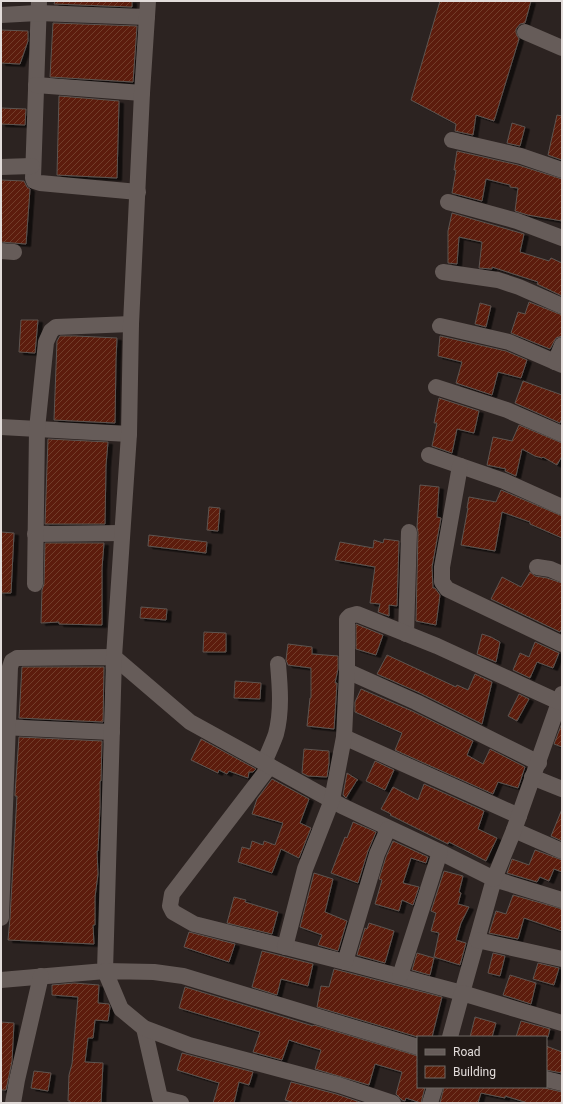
<svg xmlns="http://www.w3.org/2000/svg" width="563" height="1104" font-family="Roboto,sans-serif">
  <defs>
    <pattern id="building-hatch" width="6" height="6" patternUnits="userSpaceOnUse"><rect width="6" height="6" fill="#5b1e09"/><path d="M-1 1l2-2M0 6l6-6M5 7l2-2" fill="none" stroke="#723e2c"/></pattern>
    <filter id="shadow"><feDropShadow dx="4.5" dy="2.5" stdDeviation="0" flood-color="#0009"/></filter>
  </defs>
  <rect width="100%" height="100%" fill="#2c2321"/>
  <g fill="url(#building-hatch)" stroke="#5d5451" filter="url(#shadow)">
    <path d="M55,1H132V7L54,4Z"/>
    <path d="M440,1H531L525,23L520,24L516,29V33L519,39L494,121L476,115L473,135L455,131L456,124L411,100Z"/>
    <path d="M53,23L137,26L133,82L50,77Z"/>
    <path d="M1,30L28,31V41L20,64L1,63Z"/>
    <path d="M59,96L119,101L117,178L57,175Z"/>
    <path d="M1,108L26,109L25,125L1,124Z"/>
    <path d="M557,115L562,116V160L548,155Z"/>
    <path d="M512,123L525,127L520,146L507,143Z"/>
    <path d="M457,151L518,165L562,179V221L528,215L515,211L518,188L510,187V185L486,179L482,201L452,193L456,170H454Z"/>
    <path d="M1,180L24,181L27,187L30,189L26,244L1,242Z"/>
    <path d="M452,213L524,234L520,252L549,261L551,258L562,263V296L537,284L538,282L492,267V269L479,268L482,242L459,237L457,264L448,263V231Z"/>
    <path d="M529,302L562,315V336L556,338L550,349L511,333L518,312L525,314Z"/>
    <path d="M480,303L491,306L486,327L475,324Z"/>
    <path d="M21,320H38L35,353L19,352Z"/>
    <path d="M60,336H76L117,338L116,359L115,423L54,420L57,341Z"/>
    <path d="M440,336L506,351L527,360L521,378L498,372L492,395L456,383L462,362L438,356Z"/>
    <path d="M523,381L562,395V418L560,423L515,403Z"/>
    <path d="M439,398L479,411L474,433L457,429L452,453L432,446L437,423H434Z"/>
    <path d="M519,425L562,443V456L557,465L543,457L542,458L535,456L522,449L516,476L505,471L506,469L487,465L493,437L512,441Z"/>
    <path d="M48,439L108,442L106,465L105,524H45Z"/>
    <path d="M420,485L439,487L437,517L441,518L432,567L433,588H435L440,595L436,625L416,621L418,532L417,527Z"/>
    <path d="M501,490L562,516V538L530,524V522L502,512L495,551L461,545L468,508H467L469,497L496,502Z"/>
    <path d="M209,507L220,508L218,531L207,530Z"/>
    <path d="M1,532L14,533L11,593H1Z"/>
    <path d="M149,535L207,542L206,553L148,546Z"/>
    <path d="M384,539L399,541L397,606L389,605V616L378,612L380,604L370,603L375,567L335,560L340,542L373,548L374,540L383,543Z"/>
    <path d="M45,543H104L102,568V625L59,624V622L41,623L42,590L44,584Z"/>
    <path d="M530,572L535,576L547,578L562,583V628L560,632L491,599L502,577L521,587Z"/>
    <path d="M141,607L167,609L166,620L140,618Z"/>
    <path d="M356,624L383,635L376,655L356,649Z"/>
    <path d="M204,632L226,633V652H203Z"/>
    <path d="M482,634L491,637L500,642L496,662L477,654Z"/>
    <path d="M535,642L559,653L553,668L537,662L530,678L513,670L520,653L529,657Z"/>
    <path d="M288,644L312,647V654L338,656V669L335,683H337L334,729L307,726L310,698H311V668L288,665L286,660Z"/>
    <path d="M387,655L456,687L457,685L468,690L475,674L492,682L482,724L420,693L377,674Z"/>
    <path d="M22,667H104L103,722L19,718Z"/>
    <path d="M235,681L261,683L260,699L234,698Z"/>
    <path d="M361,689L412,711L473,741L467,755L483,764L490,749L525,767L518,788L498,782L493,794L395,750L402,733L355,712V702Z"/>
    <path d="M519,694L529,699L517,721L508,716Z"/>
    <path d="M562,723V747L554,744Z"/>
    <path d="M19,737L102,741L101,781H100V807L98,851H97L98,874L95,897V925H93L94,944L8,940L10,918L17,796H15V794Z"/>
    <path d="M201,739L256,769L253,772H249L248,778L229,771L227,774L219,770L218,773L191,760Z"/>
    <path d="M304,749L329,751V763L327,777L308,776L302,773Z"/>
    <path d="M375,761L394,770L385,790L366,781Z"/>
    <path d="M347,773L358,780H357L346,798L343,795Z"/>
    <path d="M272,779L309,799L300,823L311,828L299,858L281,849L272,873L238,862L242,847L250,849L252,841L263,845L264,841L275,845L283,823L252,814L257,799Z"/>
    <path d="M424,784L484,811L478,829L497,838L486,861L449,842L448,844L390,815L391,814L381,809L393,787L418,800Z"/>
    <path d="M562,809V841L551,836Z"/>
    <path d="M353,822L376,832L368,851L358,883L331,873L341,847L345,837L347,838Z"/>
    <path d="M393,841L428,857L426,863L411,858L403,883L419,887L413,905L402,900L399,911L375,904L382,880L379,879L386,857Z"/>
    <path d="M535,850L562,860V872L554,869L549,881L540,877L537,882L507,873L512,859L529,865Z"/>
    <path d="M444,871L463,876L459,892L461,893L458,904L469,907L461,923L456,940L466,943L460,965L434,957L439,933L431,931L436,913L431,911Z"/>
    <path d="M314,873L333,879L325,912L347,921L338,951L318,945L322,935L300,927Z"/>
    <path d="M513,895L562,909V931L524,918L518,939L489,933L496,911L506,914Z"/>
    <path d="M234,897L246,900L245,902L278,912L272,934L227,923Z"/>
    <path d="M369,923L394,931L385,963L357,955L365,928L367,929Z"/>
    <path d="M189,932L235,944L229,962L184,947Z"/>
    <path d="M262,951L313,964L308,986L281,979L277,995L252,987Z"/>
    <path d="M417,953L434,958L430,975L412,970Z"/>
    <path d="M493,953L505,956L500,976L488,973Z"/>
    <path d="M538,963L559,968L554,985L533,979Z"/>
    <path d="M334,969L442,997L432,1037H418L317,1007L321,986L329,987Z"/>
    <path d="M510,975L536,983L531,1004L503,995Z"/>
    <path d="M74,983L99,985L98,1003L109,1004L110,1007L108,1021L95,1020L93,1038H88L85,1062L103,1063L101,1103H70V1101H68L69,1075L72,1064L78,997L52,995V985Z"/>
    <path d="M185,987L313,1026L314,1025L418,1056V1087H425L421,1103L406,1098L405,1101L402,1100L396,1094L402,1072L375,1064L369,1085L315,1069L321,1050L298,1043L289,1040L282,1060L253,1052L260,1032L179,1008Z"/>
    <path d="M475,1017L496,1023L492,1037H470Z"/>
    <path d="M521,1021L550,1029L548,1037H516Z"/>
    <path d="M1,1022L14,1023L12,1061L6,1090H1Z"/>
    <path d="M546,1046L562,1052V1073L546,1070Z"/>
    <path d="M182,1053L253,1072L249,1085L239,1082L234,1103H213L219,1083L177,1070Z"/>
    <path d="M34,1071L51,1073L48,1091L31,1088Z"/>
    <path d="M291,1082L336,1094L363,1103H295L285,1100Z"/>
    <path d="M444,1087H541L562,1092V1103H528L505,1096V1098L481,1093L478,1103H440Z"/>
  </g>
  <g fill="none" stroke-linecap="round" stroke-linejoin="round">
    <g stroke="#665c59" stroke-width="16">
      <path d="M39,1L33,178L34,181L40,183L138,192"/>
      <path d="M1,15L38,13L147,17"/>
      <path d="M525,32L562,48"/>
      <path d="M36,85L142,93"/>
      <path d="M452,140L521,156L562,170"/>
      <path d="M1,167L32,166"/>
      <path d="M448,202L517,221L562,238"/>
      <path d="M1,251L14,252"/>
      <path d="M443,272L498,280L519,287L562,306"/>
      <path d="M440,326L509,342L562,365"/>
      <path d="M555,362L562,345"/>
      <path d="M436,387L507,410L562,434"/>
      <path d="M1,427L129,434"/>
      <path d="M429,455L504,481L562,507"/>
      <path d="M460,466L442,567V582L447,589L562,644"/>
      <path d="M35,534L122,533"/>
      <path d="M537,567L550,569L562,574"/>
      <path d="M35,584L37,429L46,342L51,331L56,327L131,324"/>
      <path d="M406,634L409,532"/>
      <path d="M347,671L416,702L539,763"/>
      <path d="M1,727L112,732"/>
      <path d="M344,737L519,816"/>
      <path d="M264,763C268,753 273,743 276,734C282,711 280,687 278,664"/>
      <path d="M270,766L172,894L170,906L173,912L194,924L345,962L462,993L494,879L562,900"/>
      <path d="M532,777L562,789"/>
      <path d="M514,830L562,851"/>
      <path d="M1,918L10,667L12,661L17,658L114,657L190,722L342,806L440,852L494,879L514,830L562,694"/>
      <path d="M477,940L562,959"/>
      <path d="M285,947L305,869L332,800L344,737L347,671V619L350,616L357,614L437,646L559,702"/>
      <path d="M345,962L377,854L388,829"/>
      <path d="M400,976L440,852"/>
      <path d="M1,980L105,971L114,657L129,434L131,324L142,93L148,1"/>
      <path d="M144,1028L160,1098L181,1103"/>
      <path d="M450,1037L462,993L562,1023"/>
      <path d="M546,1079L562,1083"/>
      <path d="M13,1103L17,1080L41,976"/>
      <path d="M393,1103L339,1085L189,1045L144,1028L121,1009L105,971L154,972L183,976L418,1047"/>
      <path d="M430,1103L435,1087"/>
    </g>
  </g>
  <rect width="563" height="1104" fill="none" stroke="#e2dcda" stroke-width="4"/>
  <rect x="417" y="1036" width="130" height="52" fill="#221a17" stroke="#6f6865"/>
  <rect x="425" y="1049" width="20" height="6" fill="#665c59" stroke="#6f6865"/>
  <text x="453" y="1056" font-size="12" fill="#e2dcda">Road</text>
  <rect x="425" y="1066" width="20" height="12" fill="url(#building-hatch)" stroke="#6f6865"/>
  <text x="453" y="1076" font-size="12" fill="#e2dcda">Building</text>
</svg>
